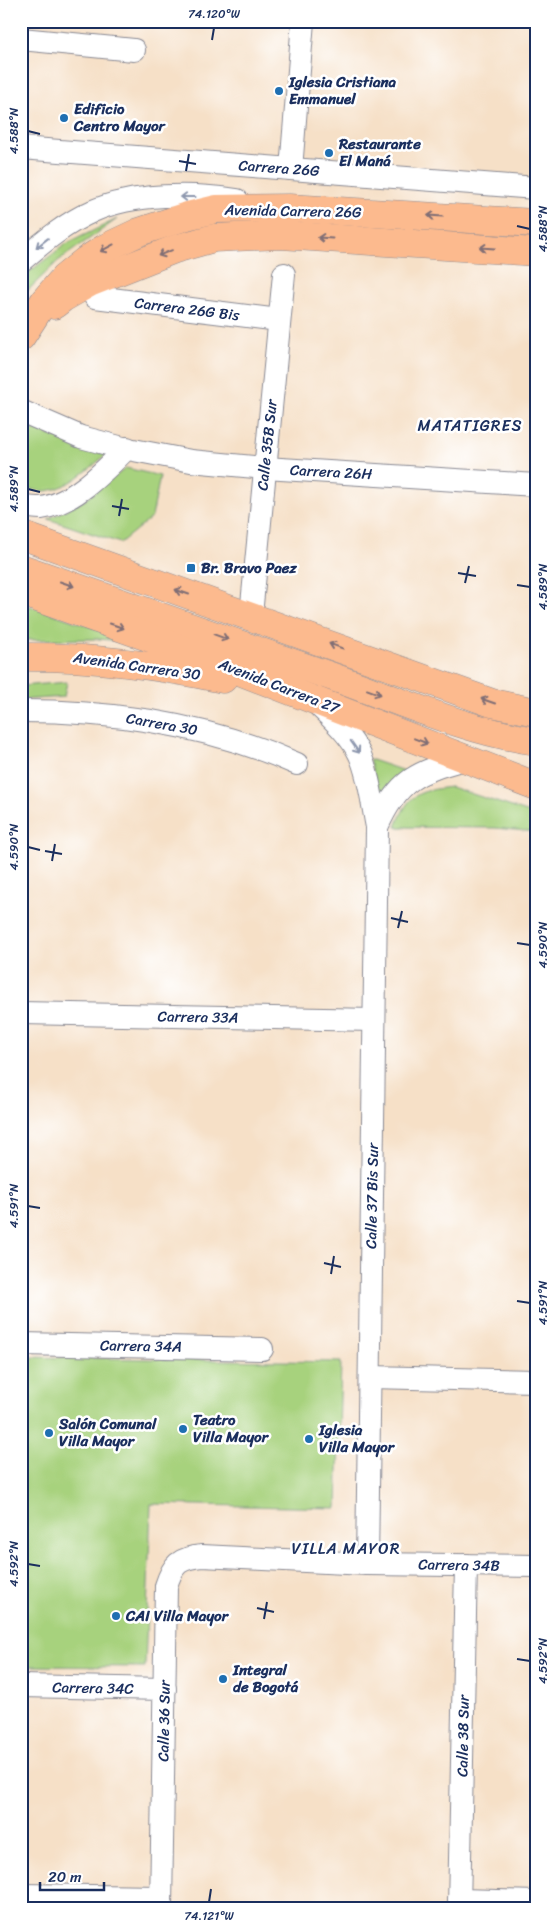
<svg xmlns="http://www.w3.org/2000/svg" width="557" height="1929" font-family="Sriracha,sans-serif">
  <rect width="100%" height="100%" fill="#fff"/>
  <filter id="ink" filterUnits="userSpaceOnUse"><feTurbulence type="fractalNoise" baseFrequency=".02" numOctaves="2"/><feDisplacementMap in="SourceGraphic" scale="10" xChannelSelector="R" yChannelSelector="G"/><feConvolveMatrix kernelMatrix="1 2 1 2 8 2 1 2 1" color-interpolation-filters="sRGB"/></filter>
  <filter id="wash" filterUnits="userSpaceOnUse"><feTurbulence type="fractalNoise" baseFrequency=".0096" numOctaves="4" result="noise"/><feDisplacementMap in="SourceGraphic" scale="20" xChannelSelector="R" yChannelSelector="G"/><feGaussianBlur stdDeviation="1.12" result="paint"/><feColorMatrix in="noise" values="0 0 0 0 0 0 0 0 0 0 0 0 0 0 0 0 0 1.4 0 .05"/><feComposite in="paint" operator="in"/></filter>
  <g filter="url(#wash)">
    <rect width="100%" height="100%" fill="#f6e0c7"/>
    <g fill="#a7d27d" stroke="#61806e">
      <path d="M117,219L58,261L21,297V278L66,244Z"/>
      <path d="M21,425L106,455C88,469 66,492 41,491C35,491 28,488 21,487Z"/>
      <path d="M126,468L160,476L152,517L120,543L48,519L85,500Z"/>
      <path d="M21,603L135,642L98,639L21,640Z"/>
      <path d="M67,682L64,697L21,700V686Z"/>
      <path d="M369,759L407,772L394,780L381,797Z"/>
      <path d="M451,787L536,815V832L495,828L396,827C408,794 417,791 451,787Z"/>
      <path d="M21,1357L341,1362L337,1508L151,1504L145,1667L21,1666Z"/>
    </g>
  </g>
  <g filter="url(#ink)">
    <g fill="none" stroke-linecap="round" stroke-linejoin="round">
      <g stroke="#888892" stroke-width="24">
        <g id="minor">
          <path d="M21,39L134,50"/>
          <path d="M21,148L536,188"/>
          <path d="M291,169L303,21"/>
          <path d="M21,261C43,242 66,223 93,211C134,193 193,193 237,200"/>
          <path d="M95,297L279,320"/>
          <path d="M21,411L81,437L123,448L191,461L265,468L536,485"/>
          <path d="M21,506C27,507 35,508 41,508C73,504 105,470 127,448"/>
          <path d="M251,615L284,274"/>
          <path d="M315,702C331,718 350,734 360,755C370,778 372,803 377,827L367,1564"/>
          <path d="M21,711C116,711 210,725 297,764"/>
          <path d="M377,827C398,779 417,772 465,759"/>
          <path d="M21,1013L374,1020"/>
          <path d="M21,1344L262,1349"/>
          <path d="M370,1377L536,1381"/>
          <path d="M21,1686L165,1689"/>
          <path d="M21,1895L161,1897"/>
          <path d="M459,1900L536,1902"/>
          <path d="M161,1908L166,1586C173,1564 179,1558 202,1556L367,1564L536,1566"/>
          <path d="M459,1908L466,1565"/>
        </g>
      </g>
      <g stroke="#888892" stroke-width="29">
        <g id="major">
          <path d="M54,305L63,298L89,283L175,249L214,238L281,235L536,252"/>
          <path d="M21,337L45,300L64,278L85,261L105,248L139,232L187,216L216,209L289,208L536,223"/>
          <path d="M21,535L492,703L536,712"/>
          <path d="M21,568C126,604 230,640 333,677C398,700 468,732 536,741"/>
          <path d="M21,592L190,652L536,786"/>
          <path d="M21,657C90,656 156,665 223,679"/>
        </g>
      </g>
      <use href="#minor" stroke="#fff" stroke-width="22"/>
      <use href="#major" stroke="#fcba8e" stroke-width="28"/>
    </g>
    <defs><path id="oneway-shaft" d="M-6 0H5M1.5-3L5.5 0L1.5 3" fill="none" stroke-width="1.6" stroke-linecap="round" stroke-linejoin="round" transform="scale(1.25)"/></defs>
    <g stroke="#8d97ae">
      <use href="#oneway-shaft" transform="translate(188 197) rotate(-180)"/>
      <use href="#oneway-shaft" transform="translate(42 243) rotate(142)"/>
      <use href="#oneway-shaft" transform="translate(355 747) rotate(55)"/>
    </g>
    <g stroke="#806e74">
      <use href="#oneway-shaft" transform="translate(435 216) rotate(-176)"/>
      <use href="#oneway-shaft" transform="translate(325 238) rotate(-176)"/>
      <use href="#oneway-shaft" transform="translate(107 248) rotate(152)"/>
      <use href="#oneway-shaft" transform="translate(487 248) rotate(-176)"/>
      <use href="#oneway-shaft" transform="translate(165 253) rotate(158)"/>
      <use href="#oneway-shaft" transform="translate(67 584) rotate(19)"/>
      <use href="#oneway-shaft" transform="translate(182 592) rotate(-161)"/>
      <use href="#oneway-shaft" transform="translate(117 626) rotate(19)"/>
      <use href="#oneway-shaft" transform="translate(221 637) rotate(20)"/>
      <use href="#oneway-shaft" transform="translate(336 646) rotate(-160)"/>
      <use href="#oneway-shaft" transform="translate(374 692) rotate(20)"/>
      <use href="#oneway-shaft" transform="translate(488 701) rotate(-161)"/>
      <use href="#oneway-shaft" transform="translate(421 741) rotate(21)"/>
    </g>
  </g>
  <path fill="none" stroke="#1b2f5e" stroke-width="2" d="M212,40L214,28M28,131L40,134M179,161L196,164M186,171L189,154M517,226L530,229M28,489L40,492M112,506L129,509M119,516L122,499M458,573L476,576M465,583L469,566M517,585L530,587M28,847L40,850M45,851L62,854M52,861L55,844M391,918L408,922M398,928L402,911M517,943L530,945M28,1206L40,1208M324,1263L341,1267M331,1274L334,1256M517,1301L530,1303M28,1564L40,1566M257,1608L274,1612M264,1619L267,1602M517,1659L530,1661M209,1902L211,1889"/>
  <g fill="#1f6fb2" stroke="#fff" stroke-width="2">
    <circle cx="279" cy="91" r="5"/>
    <circle cx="64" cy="118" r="5"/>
    <circle cx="329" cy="153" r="5"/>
    <rect x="186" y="563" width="10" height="10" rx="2.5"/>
    <circle cx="183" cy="1429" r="5"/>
    <circle cx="49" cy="1433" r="5"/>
    <circle cx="309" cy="1439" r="5"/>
    <circle cx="116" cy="1616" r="5"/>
    <circle cx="223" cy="1679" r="5"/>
  </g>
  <g text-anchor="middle" stroke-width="5" stroke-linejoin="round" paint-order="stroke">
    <g font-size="15" font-weight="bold" fill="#1b2f5e" stroke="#fff" text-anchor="start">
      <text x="289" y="87">Iglesia Cristiana<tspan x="289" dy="17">Emmanuel</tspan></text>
      <text x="74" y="114">Edificio<tspan x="74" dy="17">Centro Mayor</tspan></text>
      <text x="339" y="149">Restaurante<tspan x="339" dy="17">El Maná</tspan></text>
      <text x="201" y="573">Br. Bravo Paez</text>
      <text x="193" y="1425">Teatro<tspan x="193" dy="17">Villa Mayor</tspan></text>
      <text x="59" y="1429">Salón Comunal<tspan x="59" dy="17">Villa Mayor</tspan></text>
      <text x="319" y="1435">Iglesia<tspan x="319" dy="17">Villa Mayor</tspan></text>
      <text x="126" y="1621">CAI Villa Mayor</text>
      <text x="233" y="1675">Integral<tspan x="233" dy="17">de Bogotá</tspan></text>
    </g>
    <g font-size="15" fill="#1b2f5e" stroke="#fff">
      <text transform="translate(279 168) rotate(4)" y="5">Carrera 26G</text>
      <text transform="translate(293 211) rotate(1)" y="5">Avenida Carrera 26G</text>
      <text transform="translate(187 309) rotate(7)" y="5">Carrera 26G Bis</text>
      <text transform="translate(267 445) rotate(-84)" y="5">Calle 35B Sur</text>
      <text transform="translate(331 472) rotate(3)" y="5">Carrera 26H</text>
      <text transform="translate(137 666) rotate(8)" y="5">Avenida Carrera 30</text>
      <text transform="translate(279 686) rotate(21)" y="5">Avenida Carrera 27</text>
      <text transform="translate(162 724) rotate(10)" y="5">Carrera 30</text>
      <text transform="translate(198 1017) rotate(1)" y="5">Carrera 33A</text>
      <text transform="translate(372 1196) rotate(-89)" y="5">Calle 37 Bis Sur</text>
      <text transform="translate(141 1346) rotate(1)" y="5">Carrera 34A</text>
      <text transform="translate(459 1565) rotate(1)" y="5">Carrera 34B</text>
      <text transform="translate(93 1688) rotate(1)" y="5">Carrera 34C</text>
      <text transform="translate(164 1721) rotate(-89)" y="5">Calle 36 Sur</text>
      <text transform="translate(463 1736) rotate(-89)" y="5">Calle 38 Sur</text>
    </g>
    <g font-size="16" letter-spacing="1" fill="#1b2f5e" stroke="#fff">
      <text x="470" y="431">MATATIGRES</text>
      <text x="346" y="1554">VILLA MAYOR</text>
    </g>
  </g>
  <rect width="557" height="1929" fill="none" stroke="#fff" stroke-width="55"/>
  <path d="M40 1882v8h64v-8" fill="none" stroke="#1b2f5e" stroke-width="2.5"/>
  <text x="48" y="1882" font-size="15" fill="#1b2f5e" stroke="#ffffff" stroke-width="4" paint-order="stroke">20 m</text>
  <rect x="28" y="28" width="502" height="1874" fill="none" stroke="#1b2f5e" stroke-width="2"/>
  <g font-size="12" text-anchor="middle" fill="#1b2f5e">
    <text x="214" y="18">74.120°W</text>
    <text transform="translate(14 131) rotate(-90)" y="4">4.588°N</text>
    <text transform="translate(543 229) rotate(-90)" y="4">4.588°N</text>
    <text transform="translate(14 489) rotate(-90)" y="4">4.589°N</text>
    <text transform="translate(543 587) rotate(-90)" y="4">4.589°N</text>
    <text transform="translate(14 847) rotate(-90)" y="4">4.590°N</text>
    <text transform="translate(543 945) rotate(-90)" y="4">4.590°N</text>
    <text transform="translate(14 1206) rotate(-90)" y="4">4.591°N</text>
    <text transform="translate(543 1303) rotate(-90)" y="4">4.591°N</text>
    <text transform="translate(14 1564) rotate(-90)" y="4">4.592°N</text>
    <text transform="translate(543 1661) rotate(-90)" y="4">4.592°N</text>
    <text x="209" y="1920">74.121°W</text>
  </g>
</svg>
